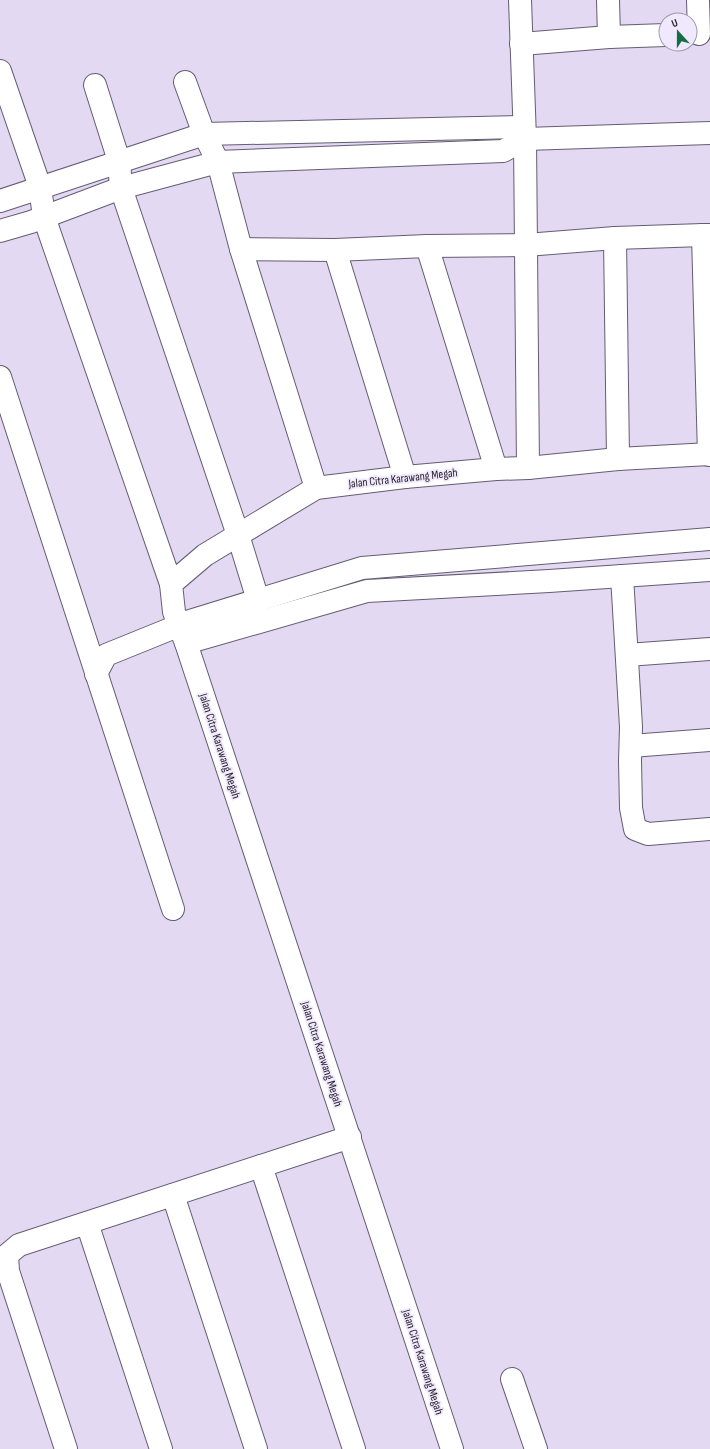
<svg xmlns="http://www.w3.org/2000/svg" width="710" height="1449" font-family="'Sofia Sans Condensed',sans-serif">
  <rect width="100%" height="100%" fill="#e4d9f3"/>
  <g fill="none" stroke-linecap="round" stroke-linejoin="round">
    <g stroke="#655c72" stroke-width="24">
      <g id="street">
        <path d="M520,0L525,139L528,468"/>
        <path d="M608,0L609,37"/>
        <path d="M698,0L699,34"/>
        <path d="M521,44L609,37L666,35"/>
        <path d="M0,71L40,187L44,217L171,584"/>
        <path d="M185,82L204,134L218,162L241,249L316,488"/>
        <path d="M95,85L119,161L121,188L238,535L258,600"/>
        <path d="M0,201L204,134L524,127"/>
        <path d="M0,231L31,222L121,188L218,162L503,151L525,139L710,133"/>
        <path d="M615,238L618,459"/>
        <path d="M427,246L496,469"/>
        <path d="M241,249L335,250L427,246L526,245L615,238L703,235"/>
        <path d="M335,250L405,477"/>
        <path d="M0,377L173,909"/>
        <path d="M709,455L703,235H710"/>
        <path d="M622,576L631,727L630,761L631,808L635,829L648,834L710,829"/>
        <path d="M186,643L367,591L549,581L710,570"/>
        <path d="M627,655L710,649"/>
        <path d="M96,674L106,655L190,621L362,568L710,539"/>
        <path d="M631,746L710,740"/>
        <path d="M261,1166L354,1449"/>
        <path d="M173,1195L256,1449"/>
        <path d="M87,1223L161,1449"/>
        <path d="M512,1379L536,1449"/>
        <path d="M66,1449L8,1271L7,1255L19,1245L350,1137"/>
        <path d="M452,1449L186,643L174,612L171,584L205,555L316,488L405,477L496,469L528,468L618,459L710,454"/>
      </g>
    </g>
    <use href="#street" stroke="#fff" stroke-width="22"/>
  </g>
  <g text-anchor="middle" stroke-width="3.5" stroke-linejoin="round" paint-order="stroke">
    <g font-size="12" fill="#231f28" stroke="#f0e8fc">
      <text transform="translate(403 478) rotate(-6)" y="4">Jalan Citra Karawang Megah</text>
      <text transform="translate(220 746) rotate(72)" y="4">Jalan Citra Karawang Megah</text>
      <text transform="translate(322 1054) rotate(72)" y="4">Jalan Citra Karawang Megah</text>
      <text transform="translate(423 1362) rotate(72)" y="4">Jalan Citra Karawang Megah</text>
    </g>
  </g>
  <g transform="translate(678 32) rotate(339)"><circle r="19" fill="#f0e8fc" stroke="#9e98a7"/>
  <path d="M0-3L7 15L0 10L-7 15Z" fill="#136f43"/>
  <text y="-6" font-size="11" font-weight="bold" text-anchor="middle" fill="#231f28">U</text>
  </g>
</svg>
